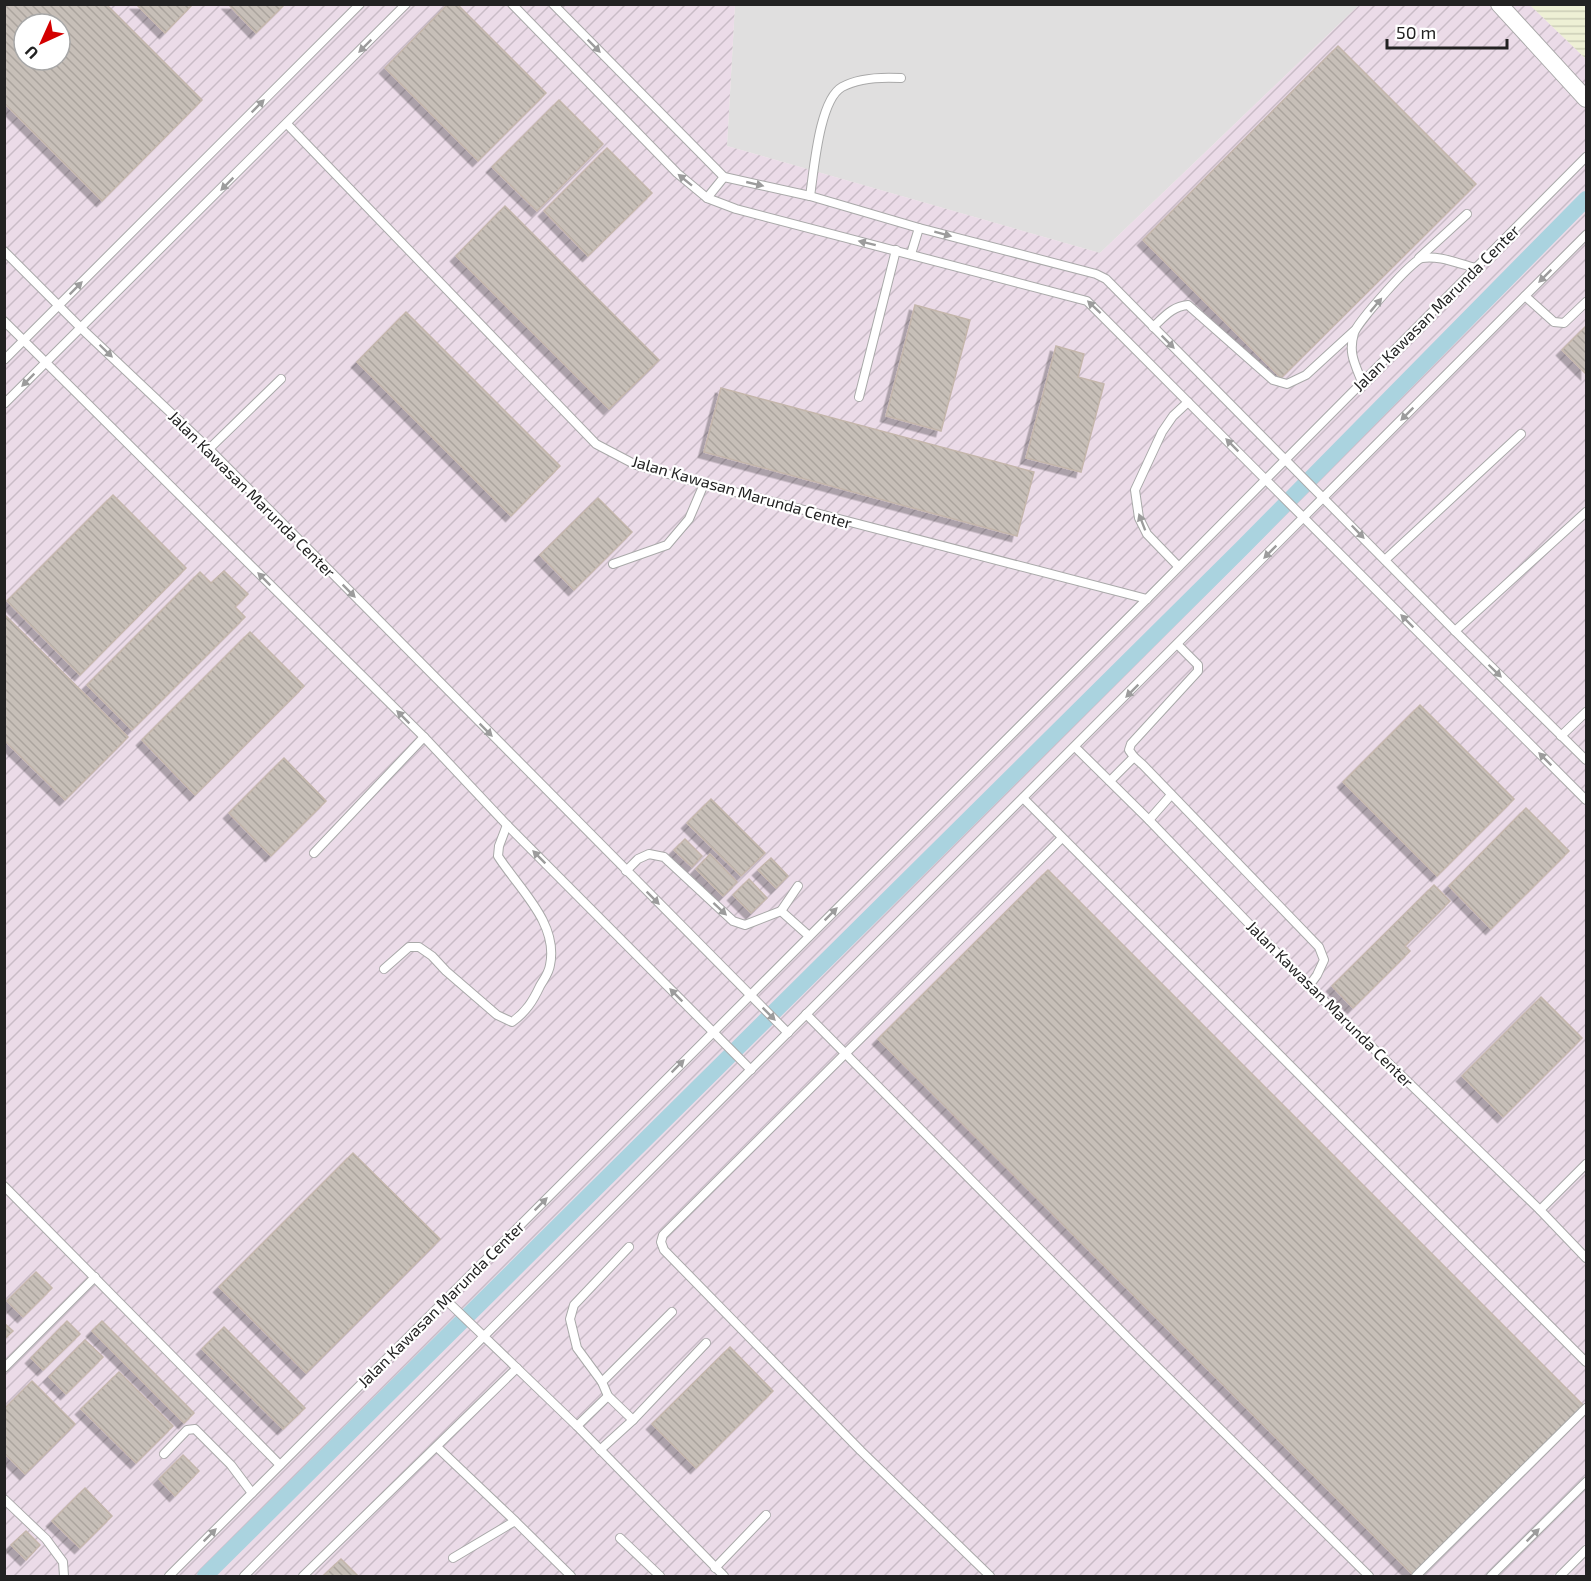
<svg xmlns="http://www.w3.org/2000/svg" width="1591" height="1581" font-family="'Exo 2',sans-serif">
  <defs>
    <pattern id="industrial-furrows" width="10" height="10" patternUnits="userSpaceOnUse" patternTransform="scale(1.5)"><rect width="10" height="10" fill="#ebdbe8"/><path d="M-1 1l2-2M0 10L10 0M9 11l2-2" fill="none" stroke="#c9bcc7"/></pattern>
    <pattern id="farmland-rules" width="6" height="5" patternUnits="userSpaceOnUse" patternTransform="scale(1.5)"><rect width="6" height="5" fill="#eef0d5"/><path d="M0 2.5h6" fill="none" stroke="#ccceb7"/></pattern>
    <pattern id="building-back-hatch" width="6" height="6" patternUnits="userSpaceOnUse" patternTransform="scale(1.5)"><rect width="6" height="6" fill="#c7bfb8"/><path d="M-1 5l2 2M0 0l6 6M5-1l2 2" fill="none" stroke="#aba49e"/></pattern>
    <filter id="shadow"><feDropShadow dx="-5.5" dy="5.5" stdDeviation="0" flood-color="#0004"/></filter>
  </defs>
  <rect width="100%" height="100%" fill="#f2efe9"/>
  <path fill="#e0dfdf" d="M735,5H1359L1100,253L727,146Z"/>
  <path fill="url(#industrial-furrows)" fill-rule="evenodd" d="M5,5H735L727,146L1100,253L1359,5H1530L1586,59V1576H5ZM24,24H60V60H24Z"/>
  <path fill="url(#farmland-rules)" d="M1530,5H1586V59Z"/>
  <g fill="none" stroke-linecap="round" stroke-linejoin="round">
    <path stroke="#aad3df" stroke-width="16" d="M205,1576L1241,549L1586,199"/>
  </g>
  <g fill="url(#building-back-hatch)" stroke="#c4b6ab" stroke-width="1.5" fill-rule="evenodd" filter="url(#shadow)">
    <path d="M4,4H106L202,100L102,201L4,103ZM24,24H60V60H24Z"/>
    <path d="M136,4H193L165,33Z"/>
    <path d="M228,4H285L256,33Z"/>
    <path d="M448,4H457L546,93L478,161L385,68Z"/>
    <path d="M1338,46L1476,184L1281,378L1143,240Z"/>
    <path d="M559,100L603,144L537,211L492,167Z"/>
    <path d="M607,148L652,193L588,256L544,211Z"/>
    <path d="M505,206L659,360L609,409L456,256Z"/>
    <path d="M915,305L970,320L941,431L886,416Z"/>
    <path d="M406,312L560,466L511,516L357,362Z"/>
    <path d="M1586,326V374L1562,350Z"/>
    <path d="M1056,346L1084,354L1078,377L1104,384L1081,472L1026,458Z"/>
    <path d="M721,388L1034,472L1017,536L704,452Z"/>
    <path d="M113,495L186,568L80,675L7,601Z"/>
    <path d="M598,498L632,532L574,590L540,555Z"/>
    <path d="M224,571L248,594L235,607L245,617L132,730L87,685L200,572L211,583Z"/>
    <path d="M4,614L128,737L65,800L4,740Z"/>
    <path d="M250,632L304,686L195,795L142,740Z"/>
    <path d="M1420,705L1514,799L1437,876L1343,782Z"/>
    <path d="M284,758L326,801L271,856L229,813Z"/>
    <path d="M711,799L765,853L741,876L687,823Z"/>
    <path d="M1526,808L1569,851L1491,929L1449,886Z"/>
    <path d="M685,839L702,856L692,867L674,850Z"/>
    <path d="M710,854L737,882L723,896L696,869Z"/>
    <path d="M771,858L788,876L776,888L758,870Z"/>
    <path d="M1048,870L1584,1406L1414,1576L878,1039Z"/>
    <path d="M749,879L767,898L751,913L733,895Z"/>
    <path d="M1434,885L1450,901L1405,946L1410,951L1353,1008L1332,986Z"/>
    <path d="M1541,997L1582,1038L1503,1117L1462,1076Z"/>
    <path d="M353,1153L440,1239L306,1373L219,1287Z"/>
    <path d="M36,1272L52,1288L23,1317L7,1301Z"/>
    <path d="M67,1321L80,1334L43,1370L31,1358Z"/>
    <path d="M102,1321L194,1413L184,1423L92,1331Z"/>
    <path d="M4,1323L13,1331L4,1339Z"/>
    <path d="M224,1327L305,1408L283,1429L202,1349Z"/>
    <path d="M85,1340L103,1357L66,1394L49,1377Z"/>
    <path d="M730,1347L773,1391L696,1468L652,1424Z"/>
    <path d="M119,1372L173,1426L136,1463L81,1409Z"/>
    <path d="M32,1381L75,1424L25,1474L4,1453V1409Z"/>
    <path d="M183,1455L199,1471L175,1496L159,1479Z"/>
    <path d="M85,1488L112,1516L80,1548L52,1521Z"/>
    <path d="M26,1531L40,1545L26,1560L11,1545Z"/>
    <path d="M341,1559L358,1576H323Z"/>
  </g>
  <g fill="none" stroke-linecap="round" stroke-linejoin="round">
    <g stroke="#a9a9a9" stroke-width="10">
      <g id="service">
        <path d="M512,4L677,173L707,198L736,209L1087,301L1586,800"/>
        <path d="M553,4L724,177L810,196L919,228L1096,274L1106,279L1455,631L1586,760"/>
        <path d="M287,124L596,444L636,465L704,484L1147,599"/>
        <path d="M810,196C814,171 819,100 842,87C858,78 883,77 901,78"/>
        <path d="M707,198L724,177"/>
        <path d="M4,251L81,328L209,449L788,1033"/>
        <path d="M911,254L919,228"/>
        <path d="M1419,258L1467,214"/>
        <path d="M1525,296L1554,322L1564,323L1586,302"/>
        <path d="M4,321L424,737L507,825L751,1070"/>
        <path d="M1153,327C1164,317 1173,306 1188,305L1273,380L1287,384L1306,375L1354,331"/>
        <path d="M4,360L360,4"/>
        <path d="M1362,382C1355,364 1348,353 1354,333C1357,323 1412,260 1422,258C1439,255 1459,264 1476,268"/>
        <path d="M859,397L896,250"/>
        <path d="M4,404L406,4"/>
        <path d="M209,449L281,379"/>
        <path d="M1385,560L1521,434"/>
        <path d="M613,564L667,545L689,519L704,484"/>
        <path d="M1178,566L1147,534L1139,518L1135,490L1162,432L1173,416L1188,402"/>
        <path d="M1455,631L1586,512"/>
        <path d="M1561,736L1586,712"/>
        <path d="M1075,747L1149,820L1309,986L1540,1210L1586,1258"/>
        <path d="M1134,757L1129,750L1131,744L1198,671V665L1178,645"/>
        <path d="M1110,781L1134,757L1143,765L1319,947L1324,960L1317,975L1309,986"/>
        <path d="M1023,798L1586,1362"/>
        <path d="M1149,820L1171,795"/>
        <path d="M314,853L424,737"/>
        <path d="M626,871L638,859L649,854L664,857L733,921L745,925L781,911L809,936"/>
        <path d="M781,911L798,886"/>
        <path d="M384,969L409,947H419L432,956L446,971L497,1015L512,1022C526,1012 533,1001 540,986C544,979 549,973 550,965C559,923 518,888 498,856L499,846L507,825"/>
        <path d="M806,1014L1133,1343L1369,1576"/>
        <path d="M4,1186L280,1465"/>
        <path d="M1540,1210L1586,1164"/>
        <path d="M445,1299L577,1426L724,1576"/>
        <path d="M4,1368L95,1277"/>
        <path d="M602,1382L577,1348L570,1319L574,1305L629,1247"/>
        <path d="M633,1420L608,1396L602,1382L672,1312"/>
        <path d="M577,1426L608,1396"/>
        <path d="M437,1447L515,1521"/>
        <path d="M600,1450L633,1420L706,1343"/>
        <path d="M164,1454L187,1430L195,1429L231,1465L252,1493"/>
        <path d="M4,1499L46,1539L63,1562L64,1576"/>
        <path d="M620,1538L660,1576"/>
        <path d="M453,1558L515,1521L571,1576"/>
        <path d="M715,1568L766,1515"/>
        <path d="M169,1576L1147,599L1586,157"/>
        <path d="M244,1576L1586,235"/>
        <path d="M303,1576L517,1368"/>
        <path d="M990,1576L861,1451L664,1250L661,1242L663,1235L1062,838"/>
        <path d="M1416,1576L1586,1408"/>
        <path d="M1491,1576L1586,1482"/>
        <path d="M1560,1576L1586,1550"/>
      </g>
    </g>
    <g stroke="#a9a9a9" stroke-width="18">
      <path id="minor" d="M1499,4L1586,99"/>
    </g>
    <use href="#service" stroke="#fff" stroke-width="8"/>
    <use href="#minor" stroke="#fff" stroke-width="16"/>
  </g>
  <defs><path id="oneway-solid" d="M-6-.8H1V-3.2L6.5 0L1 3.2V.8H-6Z" transform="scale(1.5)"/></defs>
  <g fill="#9c9c9c">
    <use href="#oneway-solid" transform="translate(365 46) rotate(135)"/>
    <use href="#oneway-solid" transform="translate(594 46) rotate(45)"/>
    <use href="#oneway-solid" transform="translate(258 106) rotate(-45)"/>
    <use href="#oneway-solid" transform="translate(685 180) rotate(-141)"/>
    <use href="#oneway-solid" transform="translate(227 184) rotate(135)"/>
    <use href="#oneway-solid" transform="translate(755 184) rotate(13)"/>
    <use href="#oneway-solid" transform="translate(943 234) rotate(15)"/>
    <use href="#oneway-solid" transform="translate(867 243) rotate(-166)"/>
    <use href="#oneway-solid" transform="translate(1545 276) rotate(135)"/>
    <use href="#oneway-solid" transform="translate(76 288) rotate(-45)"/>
    <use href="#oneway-solid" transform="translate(1376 305) rotate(-50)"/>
    <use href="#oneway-solid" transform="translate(1094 307) rotate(-137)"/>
    <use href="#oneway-solid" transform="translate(1168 342) rotate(45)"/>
    <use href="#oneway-solid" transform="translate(106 351) rotate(44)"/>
    <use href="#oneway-solid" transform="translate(28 380) rotate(135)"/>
    <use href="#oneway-solid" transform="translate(1407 414) rotate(135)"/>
    <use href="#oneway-solid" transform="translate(1232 445) rotate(-135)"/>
    <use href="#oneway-solid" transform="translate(1142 522) rotate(-111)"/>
    <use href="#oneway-solid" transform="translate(1358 532) rotate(46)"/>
    <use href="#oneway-solid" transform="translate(1270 552) rotate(135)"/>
    <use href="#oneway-solid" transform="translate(264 579) rotate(-135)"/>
    <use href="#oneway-solid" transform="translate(349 591) rotate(45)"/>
    <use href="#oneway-solid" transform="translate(1407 621) rotate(-135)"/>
    <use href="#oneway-solid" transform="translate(1495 671) rotate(44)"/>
    <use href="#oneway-solid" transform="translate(1132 691) rotate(135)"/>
    <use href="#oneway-solid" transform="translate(403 717) rotate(-135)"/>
    <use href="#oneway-solid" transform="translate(486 730) rotate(45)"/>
    <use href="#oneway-solid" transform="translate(1545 759) rotate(-135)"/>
    <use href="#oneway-solid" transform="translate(539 857) rotate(-135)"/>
    <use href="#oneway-solid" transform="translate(653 898) rotate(45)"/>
    <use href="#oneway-solid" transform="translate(720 909) rotate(43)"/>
    <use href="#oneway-solid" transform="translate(831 914) rotate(-45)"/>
    <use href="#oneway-solid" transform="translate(676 995) rotate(-135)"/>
    <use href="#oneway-solid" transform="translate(769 1014) rotate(45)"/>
    <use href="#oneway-solid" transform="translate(678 1066) rotate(-45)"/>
    <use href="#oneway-solid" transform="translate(541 1204) rotate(-45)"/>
    <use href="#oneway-solid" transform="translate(210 1535) rotate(-45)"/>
    <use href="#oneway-solid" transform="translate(1533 1535) rotate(-45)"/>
  </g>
  <g text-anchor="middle" stroke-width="4.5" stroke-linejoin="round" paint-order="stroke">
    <g font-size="16" fill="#222" stroke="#fff">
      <text transform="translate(1436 308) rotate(-45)" y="6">Jalan Kawasan Marunda Center</text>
      <text transform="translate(742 492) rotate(16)" y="6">Jalan Kawasan Marunda Center</text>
      <text transform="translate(252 494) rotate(45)" y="6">Jalan Kawasan Marunda Center</text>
      <text transform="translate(1330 1004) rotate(45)" y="6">Jalan Kawasan Marunda Center</text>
      <text transform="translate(441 1304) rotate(-45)" y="6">Jalan Kawasan Marunda Center</text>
    </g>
  </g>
  <rect width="1591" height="1581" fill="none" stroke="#222222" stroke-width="12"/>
  <g transform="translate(42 42) rotate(225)"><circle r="28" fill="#ffffff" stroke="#a7a7a7" stroke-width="1.5"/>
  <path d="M0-4.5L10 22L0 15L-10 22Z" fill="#d40000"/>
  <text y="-9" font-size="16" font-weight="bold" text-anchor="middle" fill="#222222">U</text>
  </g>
  <path d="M1387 39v9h120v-9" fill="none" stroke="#222222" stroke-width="3"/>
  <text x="1396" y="39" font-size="18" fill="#222222" stroke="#ffffff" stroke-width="4.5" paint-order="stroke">50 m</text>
</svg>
